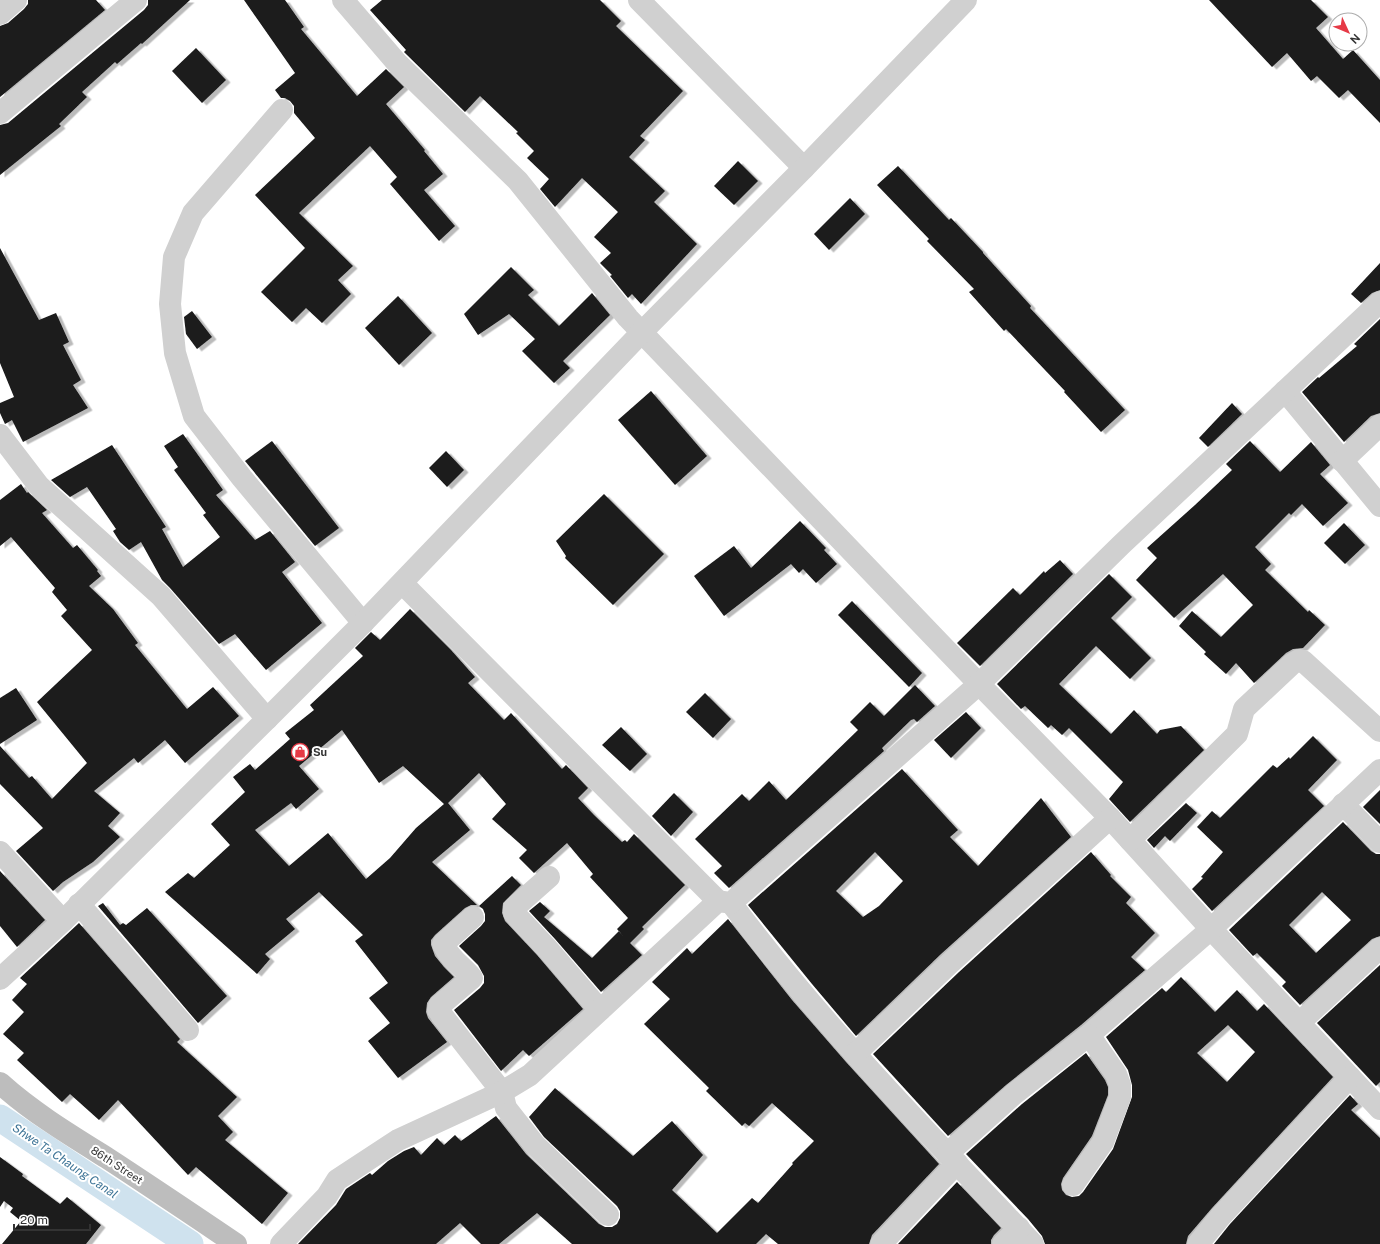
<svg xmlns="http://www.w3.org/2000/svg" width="1380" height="1244" font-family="'Public Sans',sans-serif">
  <defs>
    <filter id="shadow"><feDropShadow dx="4.5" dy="2.5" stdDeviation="0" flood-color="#0004"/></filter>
  </defs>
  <rect width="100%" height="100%" fill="#fff"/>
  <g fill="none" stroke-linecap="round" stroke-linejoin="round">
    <path stroke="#cfe2ee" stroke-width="27" d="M0,1118L190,1244"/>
  </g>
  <g fill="#1a1a1a" fill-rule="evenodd" filter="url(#shadow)">
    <path d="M28,0H96L105,10L0,97V26L8,23L24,9L28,4Z"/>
    <path d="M148,0H190L142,44L141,43L117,64L115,62L82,92L87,97L59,124L61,126L0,175V125L8,123L144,10L148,5Z"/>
    <path d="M244,0H285L304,27L301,29L357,96L386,69L404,87L386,104L425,150L424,151L443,174L424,190L455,226L439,241L390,184L397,177L370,146L299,213L353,266L338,280L351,294L322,323L306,308L292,322L261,292L305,248L255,195L315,138L294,113V106L290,101L285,98H281L275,90L295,73Z"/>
    <path d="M382,0H600L621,21L616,26L683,91L640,136L645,140L629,157L665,191L654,202L697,244L641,304L632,294L628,298L610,276L612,275L600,263L611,253L594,237L618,212L582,178L555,207L540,189L549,179L527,158L534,151L516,133L518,132L480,96L465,112L406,54L404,52L406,50L370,10Z"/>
    <path d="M1209,0H1311L1328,17L1316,28L1343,59L1353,50L1380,80V123L1348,90L1339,98L1317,76L1311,81L1287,53L1272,67Z"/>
    <path d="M196,48L226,80L202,103L172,71Z"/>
    <path d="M738,161L758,181L734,205L714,186Z"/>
    <path d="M898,166L949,220L951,218L983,252V253L1031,306L1030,308L1125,410L1101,432L1064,392L1065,391L1006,329L1004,331L969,292L974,289L927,241L929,239L877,185Z"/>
    <path d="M850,198L865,214L829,250L814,234Z"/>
    <path d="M0,248L39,320L56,313L69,342L63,345L81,380L73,385L88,408L23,442L12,420L5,424L0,413V403L14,397L0,363Z"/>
    <path d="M1380,263V290L1372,293L1361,303L1351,294Z"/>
    <path d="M511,267L534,290L528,295L559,326L592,293L610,315L563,361L570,368L554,383L522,351L535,339L509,314L478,335L464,314Z"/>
    <path d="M398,296L432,333L399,365L365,328Z"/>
    <path d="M192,311L212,337L197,349L186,334L184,317Z"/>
    <path d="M1380,319V413L1371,416L1344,442L1302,392L1318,377L1319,378L1357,346L1354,344Z"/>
    <path d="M651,391L707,456L675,485L618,420Z"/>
    <path d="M1232,403L1242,414L1208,447L1199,438Z"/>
    <path d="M183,434L223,490L216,495L255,540L270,531L295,562L282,572L322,623L266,670L235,634L219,644L170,588L162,580L141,542L129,550L120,542L113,531L116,529L87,487L70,497L51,480L112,445L166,527L162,529L183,567L220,537L203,515L206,513L174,470L178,467L164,446Z"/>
    <path d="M272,441L339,528L315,546L245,461Z"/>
    <path d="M1250,441L1280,472L1311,442L1330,465L1320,474L1348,503L1323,526L1302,504L1291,515L1289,513L1255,547L1271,564L1265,570L1308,612L1309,610L1325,625L1303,648L1293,649L1286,653L1254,683L1236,663L1226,674L1204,654L1206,652L1179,626L1192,611L1221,637L1253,605L1223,574L1174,618L1136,580L1157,558L1147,548L1195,505L1232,470L1226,464Z"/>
    <path d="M446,451L464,470L447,487L429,468Z"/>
    <path d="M21,484L27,493L28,492L47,510L42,513L73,548L77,545L98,570L97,571L101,576L89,586L113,609L138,643L135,645L187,709L213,687L239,716L185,763L165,740L138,763L134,758L94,791L120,813L108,826L120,837L93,862L63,882L53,891L16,851L43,828L0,784V746L29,778L32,776L52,799L87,763L37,702L92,650L61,616L67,610L52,592L55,588L11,537L0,546V500Z"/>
    <path d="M604,494L664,554L613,605L565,558L566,556L556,541Z"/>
    <path d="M800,521L826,548L824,550L837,564L816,583L803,569L799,573L791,564L724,616L694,576L734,546L751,568Z"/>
    <path d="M1344,523L1365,545L1345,564L1324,543Z"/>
    <path d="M1060,560L1073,574L980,666L957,643L1013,588L1020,595L1044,571L1045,573Z"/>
    <path d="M1109,574L1132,597L1111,618L1151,658L1130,679L1096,646L1059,684L1111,734L1134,710L1157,734L1160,730L1181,726L1204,750L1130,822L1109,799L1123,782L1069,728L1062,735L1051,725L1048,728L1025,706L1021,709L997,684Z"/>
    <path d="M852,601L922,673L909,687L838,615Z"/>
    <path d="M410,609L451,650L475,677L468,683L504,720L511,713L562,769L566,765L588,788L578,798L594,815L622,842L625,840L627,842L634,834L685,885L642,927L644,929L630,943L642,955L601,992L555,939L529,911L540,902L550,911L544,917L592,958L619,931L623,936L617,929L628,918L590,877L593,874L567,843L534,873L519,858L527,850L492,819L506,804L479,773L448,803L470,830L432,862L477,905H471L465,908L435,935L431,940V945L435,956L444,967L454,977L431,997L427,1003L426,1012L428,1018L447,1042L398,1078L368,1041L390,1023L369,998L388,983L355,941L363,935L319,892L286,919L295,929L265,954L270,959L257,974L165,892L188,873L194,878L230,845L211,824L245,792L233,777L250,764L255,770L290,739L285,733L314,710L310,705L363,656L355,648L371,632L380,640ZM342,730L379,783L403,766L444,804L416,828L390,858L366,879L328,833L289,866L255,830L291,803L296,809L319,789L299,766Z"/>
    <path d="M915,685L935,706L917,722L914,719L911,720L882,748L884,751L729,888L714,873L722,866L695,839L742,794L749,801L769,781L786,800L858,730L850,722L870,702L884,716Z"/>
    <path d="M16,688L37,720L0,744V698Z"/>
    <path d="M705,693L731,719L713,738L686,712Z"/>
    <path d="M966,712L981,728L951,758L934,740Z"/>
    <path d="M621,727L647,754L630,771L602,745Z"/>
    <path d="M1313,736L1337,760L1308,790L1324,806L1212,911L1192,889L1203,878L1201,877L1223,852L1197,827L1212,811L1220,818L1273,765L1277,768L1289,757L1290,759Z"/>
    <path d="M902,769L958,830L950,837L978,866L1041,798L1071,837L941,954L856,1036L812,984L748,905ZM875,852L903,881L879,906L863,917L836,891Z"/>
    <path d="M1380,790V824L1363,807Z"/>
    <path d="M674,793L693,812L671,836L652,816Z"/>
    <path d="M1186,803L1197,813L1170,841L1165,836L1154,848L1147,840Z"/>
    <path d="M1343,822L1371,851L1376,854H1380V936L1372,939L1300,1005L1282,986L1286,982L1257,953L1253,956L1229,930ZM1322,892L1351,920L1316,953L1289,925Z"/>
    <path d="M1091,852L1111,875L1110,876L1131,897L1126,903L1155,933L1131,957L1145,970L1081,1025L1006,1085L948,1136L873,1054L959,972Z"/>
    <path d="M0,871L45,920L17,947L0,926Z"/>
    <path d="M512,876L521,885L503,903L502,913L505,921L537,955L583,1009L529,1056L523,1050L501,1071L454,1010L480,988L484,983V976L478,965L459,946L481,926L485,921V914L483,909L479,906Z"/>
    <path d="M103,903L120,925L123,923L126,925L147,908L227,996L198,1023L98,906Z"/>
    <path d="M728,919L792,1000L846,1062L939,1164L872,1235L869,1244H778L766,1234L756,1244H572L537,1213L499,1244H481L460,1223L436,1244H298L336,1205L346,1189L370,1173L372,1175L388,1161L404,1151L414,1147L421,1155L437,1138L444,1145L455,1135L461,1141L496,1116L526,1154L599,1224L605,1227H612L617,1224L620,1218V1211L617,1206L544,1137L529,1117L555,1088L600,1127L633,1156L672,1121L703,1155L672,1190L717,1233L752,1198L758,1203L793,1164L792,1163L814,1141L772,1103L749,1126L745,1123L742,1126L706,1091L709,1088L644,1024L670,999L652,982L687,948L692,954Z"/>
    <path d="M79,923L180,1039L177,1042L237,1097L218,1116L233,1132L225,1140L288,1193L262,1224L196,1167L188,1175L118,1100L99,1120L70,1094L62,1102L17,1060L24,1053L3,1034L24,1012L12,1000L27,984L20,978Z"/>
    <path d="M1380,965V1082L1376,1086L1317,1023Z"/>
    <path d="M1181,977L1215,1012L1237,990L1257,1011L1264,1004L1333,1077L1212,1208L1188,1236L1186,1244H1045L1042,1236L1028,1219L966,1154L1022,1104L1086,1053L1105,1080L1108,1087V1095L1092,1136L1063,1178L1061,1184L1062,1190L1066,1195L1072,1197L1079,1196L1083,1192L1113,1149L1132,1097V1085L1128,1070L1106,1037L1162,988L1166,992ZM1228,1025L1255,1052L1227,1082L1197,1053Z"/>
    <path d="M1350,1095L1358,1104L1351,1110L1380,1138V1244H1214L1230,1224Z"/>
    <path d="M0,1157L23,1174L22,1176L60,1204L67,1197L101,1225L86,1244H2L21,1221L10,1212L13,1208L4,1201L0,1207Z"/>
    <path d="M957,1182L1001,1228L994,1235L991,1240V1244H898Z"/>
  </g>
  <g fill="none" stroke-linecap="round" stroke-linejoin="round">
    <g stroke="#d0d0d0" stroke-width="22">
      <path d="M343,0L397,63L518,181L628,318L979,684L1110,818L1211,929L1380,1109"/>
      <path d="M639,0L804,168"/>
      <path d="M0,14L16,0"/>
      <path d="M282,110L193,213L174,257L170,304L175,353L194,416L242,478L363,623"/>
      <path d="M0,113L136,0"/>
      <path d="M1285,391L1380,506"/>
      <path d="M0,435L39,486L161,596L267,719"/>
      <path d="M1342,461L1380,425"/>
      <path d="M402,583L718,901"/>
      <path d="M1343,804L1380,842"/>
      <path d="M1130,840L1237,734L1244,709L1292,664L1299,660L1303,661L1380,731"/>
      <path d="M0,852L63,921"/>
      <path d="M549,877L514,908V913L546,947L600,1010"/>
      <path d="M731,903C822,1025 929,1134 1033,1244"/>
      <path d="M79,904L188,1030"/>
      <path d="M473,917L443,944C451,961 462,965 472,978L439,1006L438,1010L502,1092L506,1108L535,1145L608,1215"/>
      <path d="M0,979L63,921L267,719L363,623L642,332L804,168L966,0"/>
      <path d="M1299,1023L1380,948"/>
      <path d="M855,1054L950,963L1110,818"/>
      <path d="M947,1154L1014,1094L1089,1035L1211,929L1380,770"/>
      <path d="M1073,1185L1103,1142L1120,1097V1085L1116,1074L1089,1035"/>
      <path d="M281,1244L327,1196L337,1180L398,1140L502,1092L530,1075L718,901L731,903L979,684L1122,544L1380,302"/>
      <path d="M881,1244L957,1163"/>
      <path d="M1003,1244L1019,1228"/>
      <path d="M1198,1244L1221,1216L1350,1077"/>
    </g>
    <path stroke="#bdbdbd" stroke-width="22" d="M0,1083C32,1112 70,1135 107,1158C150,1186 193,1215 236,1244"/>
  </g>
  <defs>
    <g id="shop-ring" transform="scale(0.9)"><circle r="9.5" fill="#fff" stroke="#e63946" stroke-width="1.5"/><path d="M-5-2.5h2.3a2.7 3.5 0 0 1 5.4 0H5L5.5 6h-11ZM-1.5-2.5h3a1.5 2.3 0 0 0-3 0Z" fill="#e63946"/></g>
  </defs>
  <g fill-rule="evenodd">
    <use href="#shop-ring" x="300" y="752"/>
  </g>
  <g text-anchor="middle" stroke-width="4" stroke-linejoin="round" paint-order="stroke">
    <g font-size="11" font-weight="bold" fill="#333" stroke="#fff" text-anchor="start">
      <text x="313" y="756">Su</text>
    </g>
    <g font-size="11" fill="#333" stroke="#fff">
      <text transform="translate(117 1165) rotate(33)" y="4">86th Street</text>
    </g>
    <g font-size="12" font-style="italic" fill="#3f7597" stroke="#fff">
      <text transform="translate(65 1161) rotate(34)" y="4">Shwe Ta Chaung Canal</text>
    </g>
  </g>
  <g transform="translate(1348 32) rotate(134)"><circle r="19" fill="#ffffff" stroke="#adadad"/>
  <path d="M0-3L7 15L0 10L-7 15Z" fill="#e63946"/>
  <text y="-6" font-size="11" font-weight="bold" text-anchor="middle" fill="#333333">N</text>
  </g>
  <path d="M14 1224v6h76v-6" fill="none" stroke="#333333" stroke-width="2"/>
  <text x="20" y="1224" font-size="12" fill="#333333" stroke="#ffffff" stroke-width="3" paint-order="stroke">20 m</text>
</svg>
